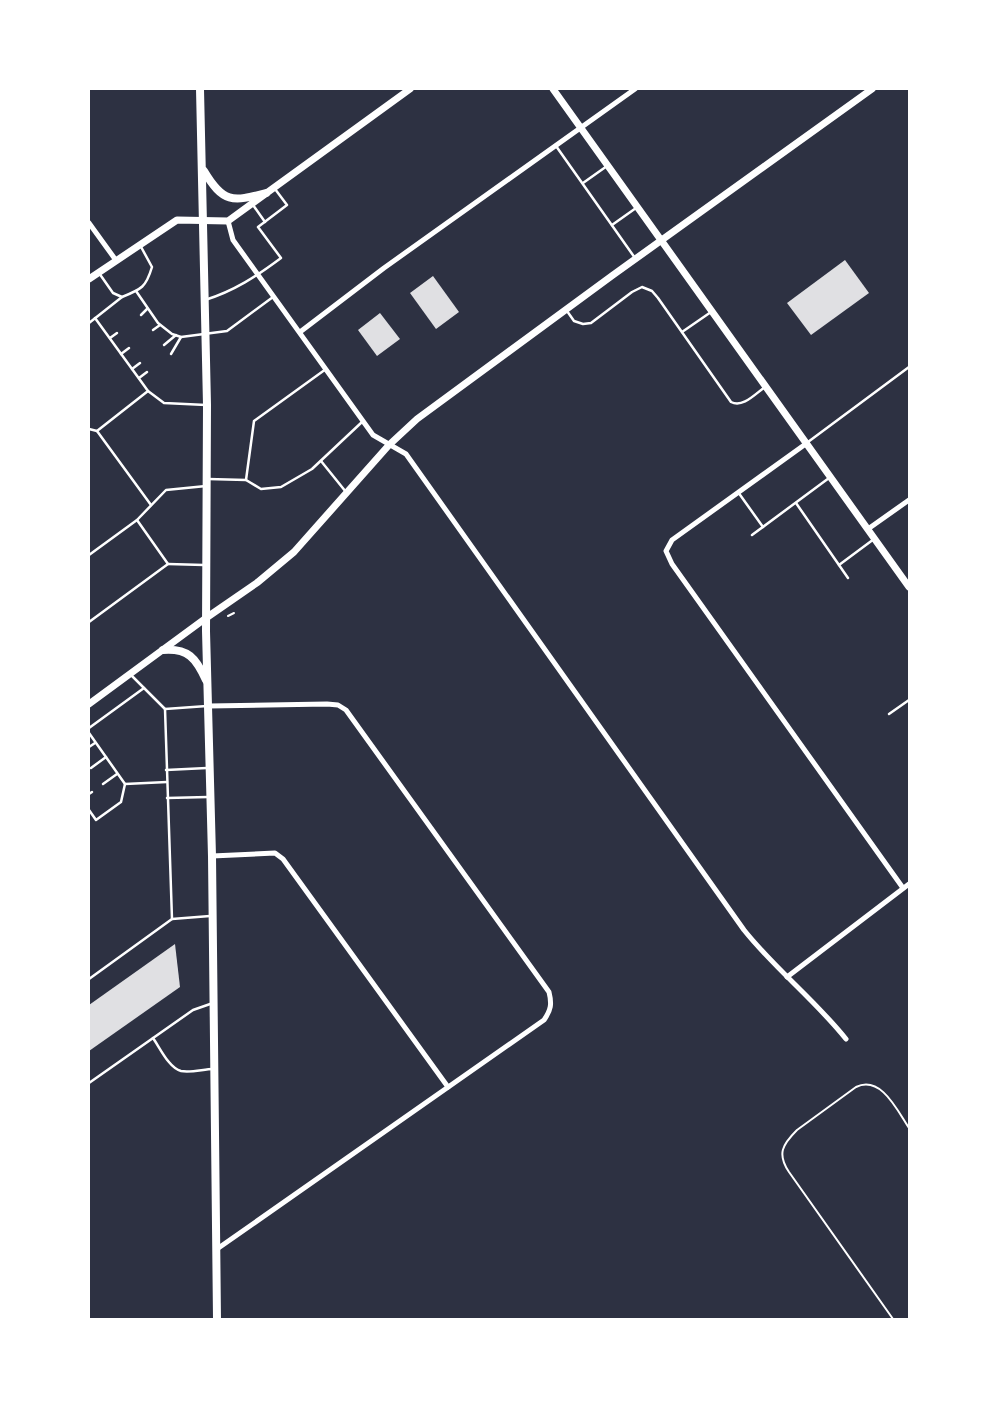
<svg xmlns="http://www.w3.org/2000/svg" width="998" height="1408" font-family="Manrope,sans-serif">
  <rect width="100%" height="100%" fill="#2d3142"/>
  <g fill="#e0e0e3">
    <path d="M845,260L869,293L811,335L787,303Z"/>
    <path d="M433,276L459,312L436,329L410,293Z"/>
    <path d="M380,313L400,339L377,356L358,330Z"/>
    <path d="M175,944L180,987L89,1051V1005Z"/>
  </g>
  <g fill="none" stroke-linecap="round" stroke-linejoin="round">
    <g stroke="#fff" stroke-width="2">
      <path d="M228,616L234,613"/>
      <path d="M572,1319H585"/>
      <path d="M893,1319L789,1172C777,1154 782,1145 797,1130L856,1087C881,1075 897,1110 909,1128"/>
    </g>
    <g stroke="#fff" stroke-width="2.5">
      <path d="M556,146L635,258"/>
      <path d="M583,183L607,166"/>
      <path d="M253,205L265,222"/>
      <path d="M612,225L636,208"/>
      <path d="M99,273L113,293L122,297C142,289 146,287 152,267L140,245"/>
      <path d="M136,291L158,323L172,334L181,337L227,331L273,297"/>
      <path d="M205,300C234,291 257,276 281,258L258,227L287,205L275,189"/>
      <path d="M567,311L574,321L583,324L591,323L632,292L642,287L652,291L658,298L731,402C743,408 755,394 765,387"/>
      <path d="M141,315L147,309"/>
      <path d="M95,318L148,391L97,431L151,505"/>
      <path d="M89,323L122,297"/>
      <path d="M153,330L160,325"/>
      <path d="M682,332L711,312"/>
      <path d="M110,338L117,333"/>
      <path d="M164,345L176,335"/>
      <path d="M121,354L129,348"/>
      <path d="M171,354L181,337"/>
      <path d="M132,369L140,363"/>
      <path d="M139,378L147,372"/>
      <path d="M148,391L164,403L206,405"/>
      <path d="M89,429L97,431"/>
      <path d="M808,442L909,367"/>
      <path d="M321,461L346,492"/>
      <path d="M208,479L246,480L261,489L281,487L312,469L362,422"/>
      <path d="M246,480L254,421L326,369"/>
      <path d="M738,492L763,527"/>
      <path d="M796,503L848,578"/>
      <path d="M752,535L829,478"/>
      <path d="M89,555L137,520L166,490L206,486"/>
      <path d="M168,564L204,565"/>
      <path d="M839,565L874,539"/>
      <path d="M89,622L168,564L137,520"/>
      <path d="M131,675L144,688"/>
      <path d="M889,714L909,700"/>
      <path d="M89,728L144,688L165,709L207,706"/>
      <path d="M89,733L125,784L167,782"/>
      <path d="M89,747L95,743"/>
      <path d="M91,768L106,757"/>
      <path d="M166,770L207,768"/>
      <path d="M103,784L117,774"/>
      <path d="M89,794L92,792"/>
      <path d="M167,798L208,797"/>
      <path d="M89,810L96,820L121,802L125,784"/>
      <path d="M172,919L210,916"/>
      <path d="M89,979L172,919L165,709"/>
      <path d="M153,1038C160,1048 169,1068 181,1071C191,1073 204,1069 213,1069"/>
      <path d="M89,1083L193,1010L213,1003"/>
    </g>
    <g stroke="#fff" stroke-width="5">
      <path d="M228,221L233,240L373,435L406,454L744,930C775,969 815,1000 846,1039"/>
      <path d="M89,223L115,259"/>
      <path d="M300,332L384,268L635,89"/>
      <path d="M807,443L672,540L666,551L672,564L903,888"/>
      <path d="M868,529L909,500"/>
      <path d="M209,706L327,704L338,705L346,710L549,992C552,1004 551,1010 544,1020L217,1249"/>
      <path d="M212,856L275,853L283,859L448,1087"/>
      <path d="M787,977L909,884"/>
    </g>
    <g stroke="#fff" stroke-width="7">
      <path d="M553,89L909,587"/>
      <path d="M89,279L177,220L228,221L410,89"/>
      <path d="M89,704L206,618L258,582L294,552L389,445L417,419L613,275L872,89"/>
    </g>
    <g stroke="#fff" stroke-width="8">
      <path d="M200,89L207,405L206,631L212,856L217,1319"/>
      <path d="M204,171C223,203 232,202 266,193"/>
      <path d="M163,650C188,648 196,658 206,680"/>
    </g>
  </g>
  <rect width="998" height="1408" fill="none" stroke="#ffffff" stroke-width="180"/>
</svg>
